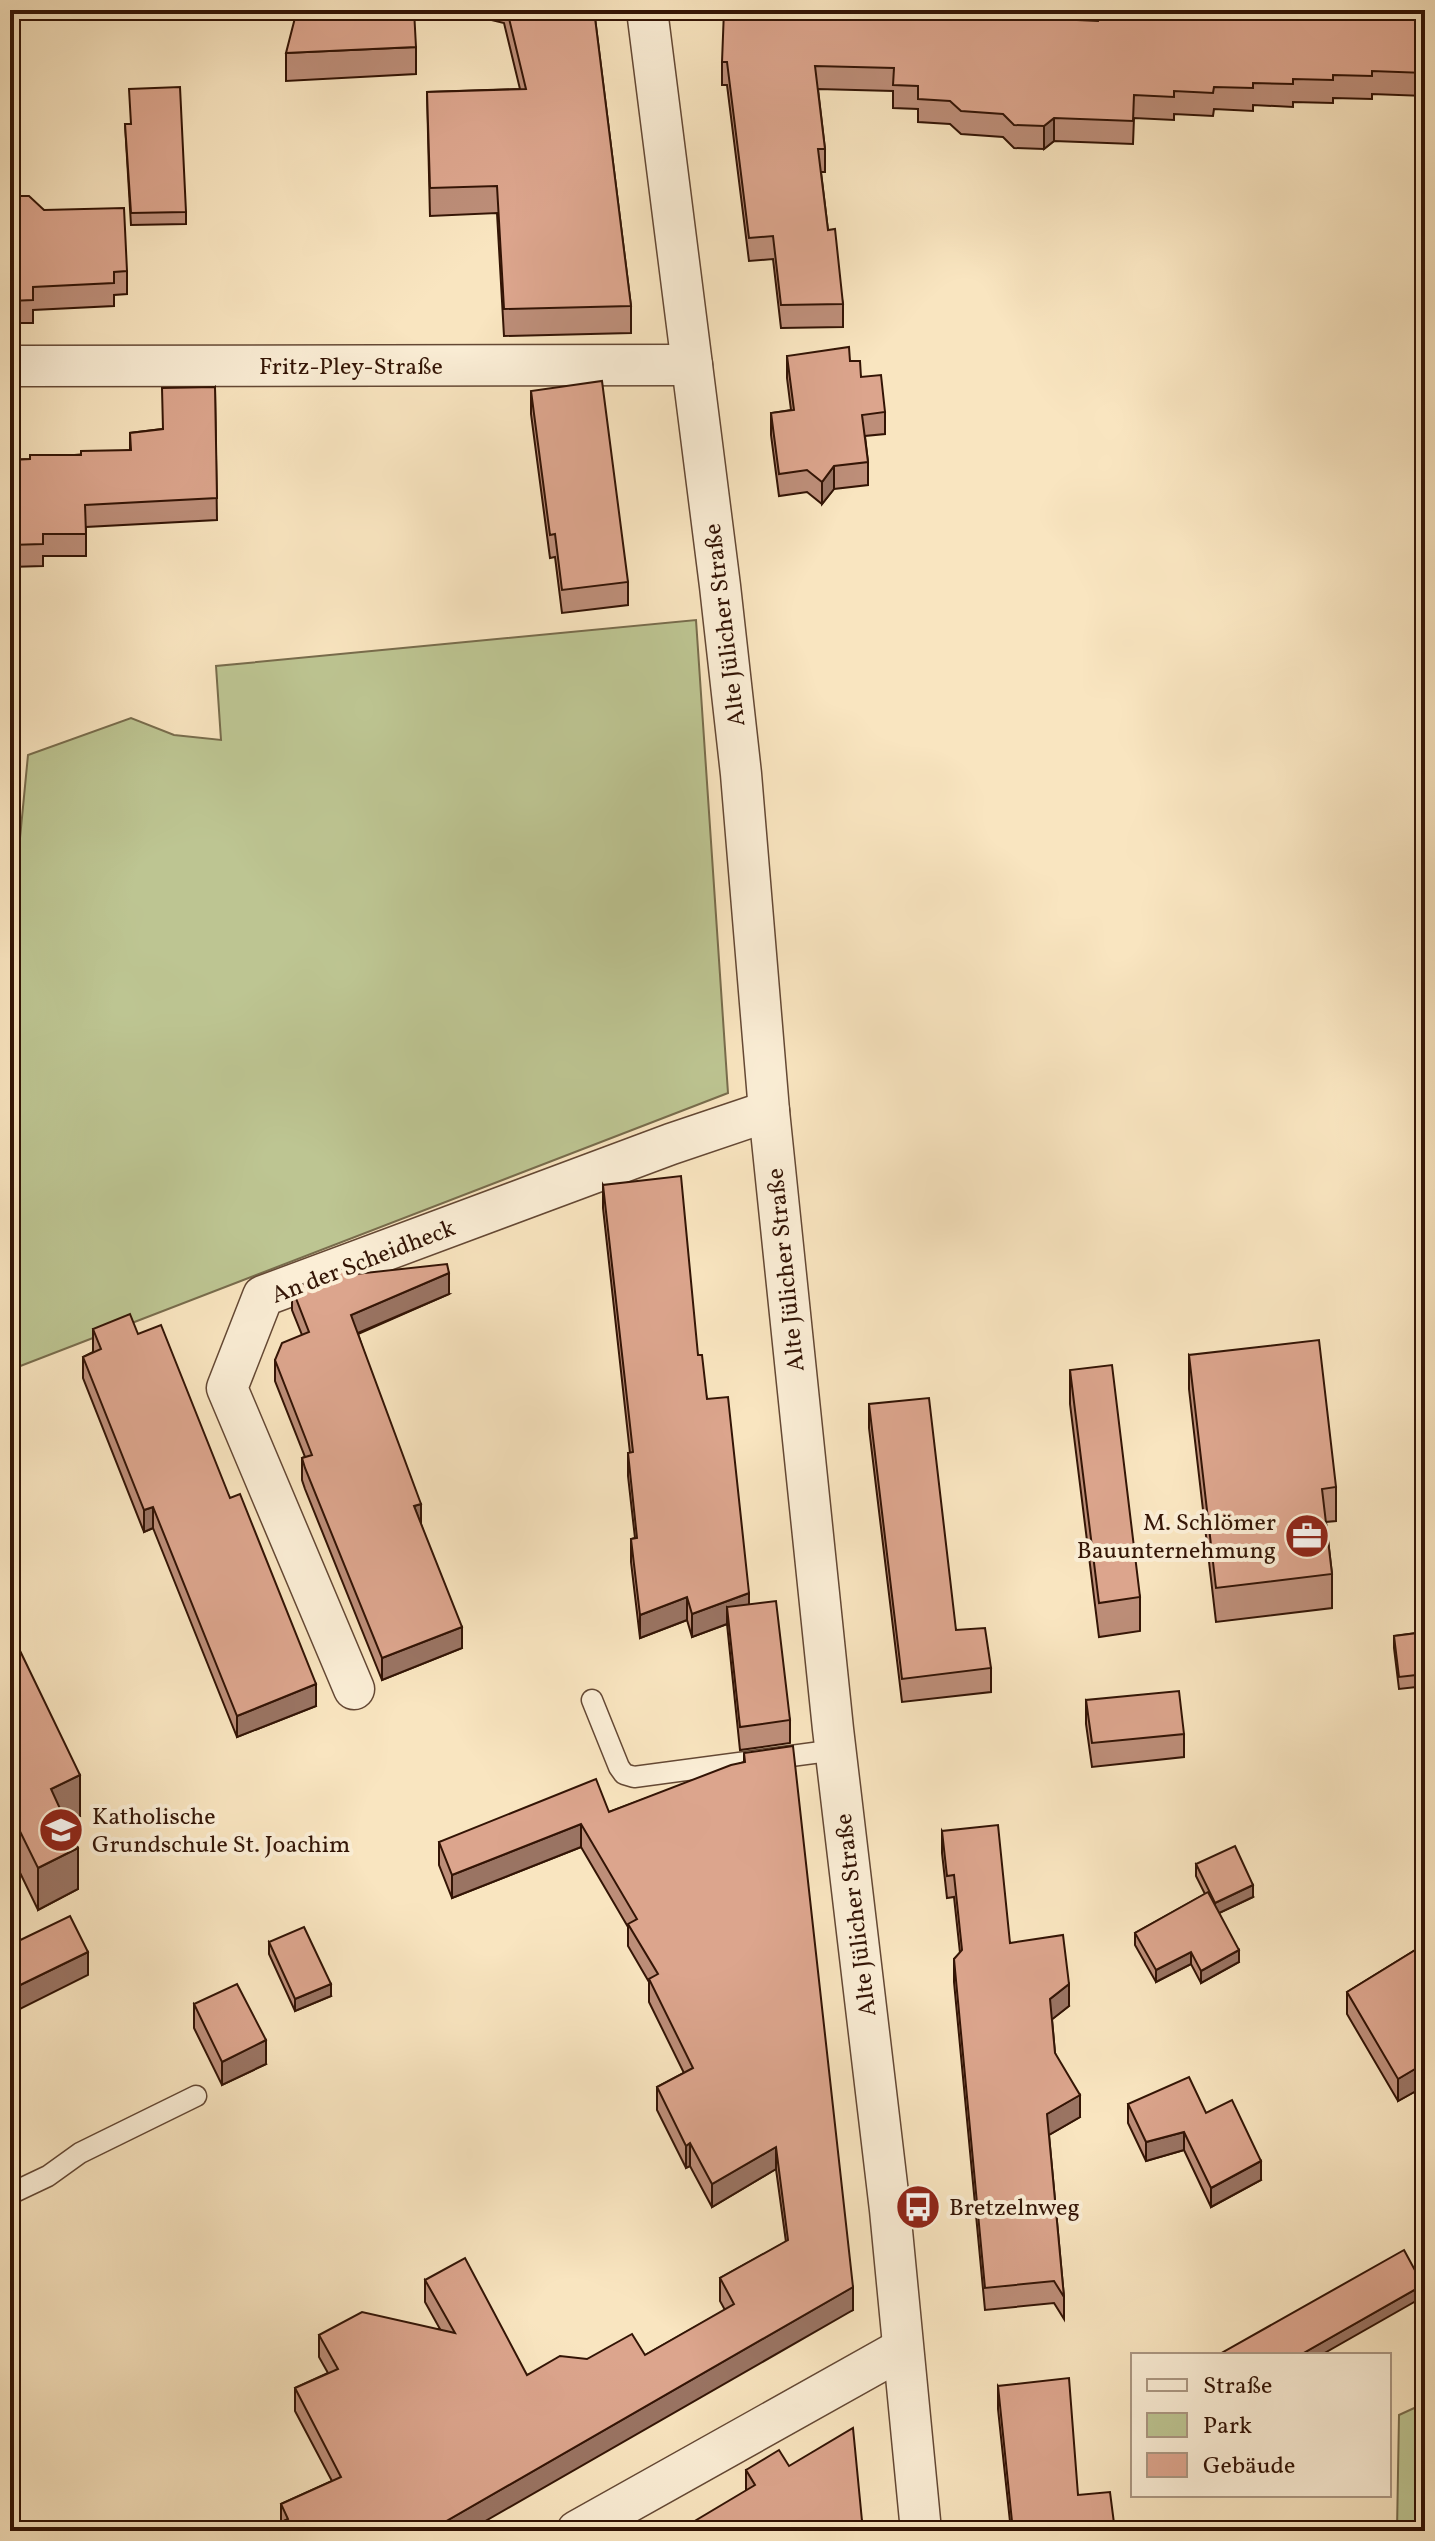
<svg xmlns="http://www.w3.org/2000/svg" width="1435" height="2541" font-family="Vollkorn,serif">
  <rect width="100%" height="100%" fill="#f9e5c0"/>
  <filter id="stains"><feTurbulence type="fractalNoise" baseFrequency=".0025" numOctaves="4"/><feColorMatrix values="0 0 0 0 .2 0 0 0 0 .09 0 0 0 0 .02 0 0 0 .5 -.17"/></filter>
  <radialGradient id="worn" r=".72"><stop offset=".6" stop-color="#630" stop-opacity="0"/><stop offset="1" stop-color="#630" stop-opacity=".3"/></radialGradient>
  <g fill="#bdc592" stroke="#786c4c" stroke-width="2">
    <path d="M696,620L728,1093L10,1370V942L28,755L131,718L174,735L221,740L216,666Z"/>
    <path d="M1425,2403V2531H1397L1399,2415Z"/>
  </g>
  <g fill="none" stroke-linecap="round" stroke-linejoin="round">
    <g stroke="#644834" stroke-width="23">
      <g id="service">
        <path d="M592,1700L619,1767L624,1774L634,1777L836,1750"/>
        <path d="M10,2194L48,2176L80,2153L196,2096"/>
      </g>
    </g>
    <g stroke="#644834" stroke-width="43">
      <g id="minor">
        <path d="M647,10L720,586L741,774L769,1111L833,1729L890,2210L921,2531"/>
        <path d="M10,366L692,365"/>
        <path d="M354,1689L227,1388L263,1296L671,1144L769,1111"/>
        <path d="M577,2531L902,2349"/>
      </g>
    </g>
    <use href="#service" stroke="#fbeed6" stroke-width="20"/>
    <use href="#minor" stroke="#fbeed6" stroke-width="40"/>
  </g>
  <g fill="#bd8e79" stroke="#331405" stroke-width="2">
    <path d="M450,10H594L631,306V333L504,336L497,213L430,216L427,92L520,89L504,23Z"/>
    <path d="M1415,10V29L1425,30V96L1372,94V99L1333,98V103L1293,102V107L1253,105V111L1214,109L1213,116L1174,114V120L1134,118L1133,144L1054,141L1044,149L1014,148L1003,137L961,134L950,124L918,122V109L893,108V91L818,89L825,149V172H821L828,230L843,304V327L781,328L773,259L749,261L727,85H722V62L1098,21L1217,14Z"/>
    <path d="M416,47V74L286,81V53Z"/>
    <path d="M125,124H130L186,212V224L131,225Z"/>
    <path d="M10,200L44,210L127,271V294L114,295V306L33,310V323H10Z"/>
    <path d="M787,356L850,361L885,412V434L865,436L868,462V485L834,489L822,504L807,492L779,496L771,435V413L791,410L787,378Z"/>
    <path d="M215,387L217,520L86,527V556H43V566L10,567V460L30,459L130,450V433L162,429Z"/>
    <path d="M531,391L628,582V605L562,613L555,557L550,558L531,414Z"/>
    <path d="M603,1185L698,1355L749,1605L790,1720V1743L740,1750L727,1624L692,1637L687,1620L640,1638L631,1562V1539L635,1538L628,1476V1453H630L603,1208Z"/>
    <path d="M347,1275L449,1294L358,1334L462,1648L382,1680L305,1489L302,1480V1458L305,1457L275,1381V1360L302,1335L292,1310V1288Z"/>
    <path d="M93,1329L138,1334L230,1498L316,1706L237,1737L153,1528L144,1532L83,1378V1357L93,1352Z"/>
    <path d="M1189,1355L1336,1487V1521L1326,1522L1332,1574V1608L1216,1622L1189,1389Z"/>
    <path d="M1070,1370L1140,1597V1631L1099,1637L1070,1404Z"/>
    <path d="M869,1404L956,1630L991,1668V1692L902,1702L869,1428Z"/>
    <path d="M10,1630L80,1816L67,1823L78,1889L38,1910L10,1852Z"/>
    <path d="M1425,1632V1686L1399,1689L1394,1648V1636Z"/>
    <path d="M1086,1700L1184,1734V1757L1092,1767L1086,1724Z"/>
    <path d="M744,1753L853,2310L281,2522V2504L332,2481L295,2411V2388L328,2373L319,2357V2335L440,2329L425,2302V2280L527,2375L587,2359L645,2355L725,2310L720,2301V2278L786,2242L776,2169L712,2207L690,2166L686,2168L657,2110V2087L684,2073L649,2002V1982L628,1946V1927L581,1847L452,1898L439,1865V1842L609,1812L744,1762Z"/>
    <path d="M942,1831L1010,1943L1069,2006L1052,2019L1055,2053L1080,2117L1049,2135L1064,2297V2319L1054,2303L985,2310L954,1982V1959L960,1953L954,1897L947,1898L942,1853Z"/>
    <path d="M1196,1864L1253,1897L1219,1913L1239,1962L1201,1983L1191,1964L1156,1982L1135,1945V1933L1205,1894L1196,1876Z"/>
    <path d="M269,1942L331,1996L295,2011L269,1954Z"/>
    <path d="M1425,1944V2086L1398,2101L1347,2014V1992Z"/>
    <path d="M194,2004L266,2064L222,2085L194,2028Z"/>
    <path d="M1128,2104L1206,2113L1261,2180L1211,2207L1184,2150L1146,2161L1128,2123Z"/>
    <path d="M998,2386L1078,2495L1115,2531H1011L998,2409Z"/>
    <path d="M789,2466L862,2531L746,2491V2470Z"/>
  </g>
  <g fill="#9a7463" stroke="#331405" stroke-width="2">
    <path d="M1054,118V141L1044,149V126Z"/>
    <path d="M834,466V489L822,504V482Z"/>
    <path d="M449,1273V1294L351,1336V1315Z"/>
    <path d="M421,1504V1525L414,1506Z"/>
    <path d="M153,1507V1528L144,1532V1510Z"/>
    <path d="M749,1593V1616L727,1607V1624L692,1637V1614Z"/>
    <path d="M687,1597V1620L640,1638V1615Z"/>
    <path d="M462,1627V1648L382,1680V1658Z"/>
    <path d="M316,1684V1706L237,1737V1716Z"/>
    <path d="M80,1775V1816L51,1830V1789Z"/>
    <path d="M581,1824V1847L452,1898V1875Z"/>
    <path d="M78,1848V1889L38,1910V1868Z"/>
    <path d="M1253,1885V1897L1215,1915V1903Z"/>
    <path d="M1239,1950V1962L1201,1983V1971Z"/>
    <path d="M88,1952V1975L10,2014V1990Z"/>
    <path d="M1191,1952V1964L1156,1982V1970Z"/>
    <path d="M331,1984V1996L295,2011V1999Z"/>
    <path d="M1069,1984V2006L1050,2021V1999Z"/>
    <path d="M266,2040V2064L222,2085V2062Z"/>
    <path d="M1425,2063V2086L1398,2101V2079Z"/>
    <path d="M1080,2095V2117L1047,2136V2114Z"/>
    <path d="M1184,2132V2150L1146,2161V2142Z"/>
    <path d="M690,2143V2166L686,2168V2146Z"/>
    <path d="M776,2147V2169L712,2207V2184Z"/>
    <path d="M1261,2161V2180L1211,2207V2188Z"/>
    <path d="M1423,2285V2297L1321,2355H1300Z"/>
    <path d="M853,2287V2310L468,2531H429Z"/>
    <path d="M862,2521V2531H846Z"/>
  </g>
  <g fill="#dca58d" stroke="#331405" stroke-width="2">
    <path d="M297,10H414L416,47L286,53Z"/>
    <path d="M507,10H594L631,306L504,309L497,186L430,188L427,92L526,89Z"/>
    <path d="M724,10H853L1098,21L1099,10H1153L1217,14V10H1415V29L1425,30V73L1372,71V76L1333,75V80L1293,79V84L1253,83V88L1214,87L1213,93L1174,91V97L1134,95L1133,121L1054,118L1044,126L1014,125L1003,114L961,111L950,101L918,99V86L893,85L894,68L815,66L825,149H818L828,230L835,229L843,304L781,305L773,236L749,238L727,62H722Z"/>
    <path d="M180,87L186,212L131,213L125,124H131L129,89Z"/>
    <path d="M13,196H29L44,210L124,208L127,271L114,272V283L33,287V300L10,301V200Z"/>
    <path d="M849,347L850,361H860L861,377L881,375L885,412L862,415L868,462L834,466L822,482L807,470L779,474L771,413L794,410L787,356Z"/>
    <path d="M602,381L628,582L562,590L555,534L550,535L531,391Z"/>
    <path d="M215,387L217,498L85,505L86,534H43V544L10,545V460L30,459V455H81V451L131,450L130,433L163,429L162,388Z"/>
    <path d="M681,1176L698,1355H702L707,1399L728,1397L749,1593L692,1614L687,1597L640,1615L631,1539L637,1538L628,1453L633,1452L603,1185Z"/>
    <path d="M447,1264L449,1273L351,1315L421,1504L414,1506L462,1627L382,1658L305,1468L302,1458L312,1455L275,1360L282,1343L309,1332L292,1288L344,1269L347,1275Z"/>
    <path d="M130,1314L138,1334L161,1325L230,1498L240,1494L316,1684L237,1716L153,1507L144,1510L83,1357L101,1349L93,1329Z"/>
    <path d="M1319,1340L1336,1487L1322,1489L1332,1574L1216,1588L1189,1355Z"/>
    <path d="M1112,1365L1140,1597L1099,1603L1070,1370Z"/>
    <path d="M929,1398L956,1630L985,1628L991,1668L902,1679L869,1404Z"/>
    <path d="M776,1601L790,1720L740,1727L727,1607Z"/>
    <path d="M10,1630L80,1775L51,1789L78,1848L38,1868L10,1811Z"/>
    <path d="M1425,1632V1674L1399,1677L1394,1636Z"/>
    <path d="M1179,1691L1184,1734L1092,1743L1086,1700Z"/>
    <path d="M793,1746L853,2287L429,2531H264L288,2519L281,2504L341,2477L295,2388L338,2369L319,2335L362,2312L455,2333L425,2280L465,2258L527,2375L560,2356L587,2359L632,2334L645,2355L734,2304L720,2278L788,2240L776,2147L712,2184L690,2143L686,2146L657,2087L693,2068L649,1979L658,1974L628,1924L637,1919L581,1824L452,1875L439,1842L596,1779L609,1812L731,1765L745,1762L744,1753Z"/>
    <path d="M998,1825L1010,1943L1063,1935L1069,1984L1050,1999L1055,2053L1080,2095L1047,2114L1064,2297L1054,2281L985,2288L954,1959L962,1950L954,1875L947,1876L942,1831Z"/>
    <path d="M1235,1846L1253,1885L1215,1903L1196,1864Z"/>
    <path d="M1208,1892L1239,1950L1201,1971L1191,1952L1156,1970L1135,1933Z"/>
    <path d="M70,1916L88,1952L10,1990V1945Z"/>
    <path d="M304,1927L331,1984L295,1999L269,1942Z"/>
    <path d="M1425,1944V2063L1398,2079L1347,1992Z"/>
    <path d="M237,1984L266,2040L222,2062L194,2004Z"/>
    <path d="M1189,2077L1206,2113L1232,2100L1261,2161L1211,2188L1184,2132L1146,2142L1128,2104Z"/>
    <path d="M1404,2250L1423,2285L1300,2355H1218Z"/>
    <path d="M1069,2378L1078,2495L1110,2492L1115,2531H1013L998,2386Z"/>
    <path d="M853,2428L862,2521L846,2531H678L755,2485L746,2470L779,2450L789,2466Z"/>
  </g>
  <defs>
    <g id="office-disc" transform="scale(2.3)"><circle r="9.5" fill="#8f2418" stroke="#fbeed6"/><path d="M-6-3h4V-5.5h4V-3h4V5H-6ZM-1-4.5V-3h2v-1.5ZM-6 0V1H6V0Z" fill="#fff"/></g>
    <g id="school-disc" transform="scale(2.3)"><circle r="9.5" fill="#8f2418" stroke="#fbeed6"/><path d="M0-5L7-2L0 1L-7-2ZM-4 1L0 2.5L4 1V4Q0 6-4 4Z" fill="#fff"/></g>
    <g id="bus-disc" transform="scale(2.3)"><circle r="9.5" fill="#8f2418" stroke="#fbeed6"/><path d="M-5-6H5V4H4V6H2V4H-2V6H-4V4H-5ZM-3.5-4V0h7V-4ZM-3.5 1.2v1.5H-2V1.2ZM2 1.2v1.5H3.5V1.2Z" fill="#fff"/></g>
  </defs>
  <g fill-rule="evenodd">
    <use href="#office-disc" x="1307" y="1536"/>
    <use href="#school-disc" x="61" y="1830"/>
    <use href="#bus-disc" x="918" y="2207"/>
  </g>
  <g text-anchor="middle" stroke-width="8" stroke-linejoin="round" paint-order="stroke">
    <g font-size="24" fill="#331405" stroke="#fbeed6">
      <text x="351" y="374">Fritz-Pley-Straße</text>
      <text transform="translate(724 625) rotate(-97)" y="8">Alte Jülicher Straße</text>
      <text transform="translate(363 1261) rotate(-21)" y="8">An der Scheidheck</text>
      <text transform="translate(785 1270) rotate(-96)" y="8">Alte Jülicher Straße</text>
      <text transform="translate(855 1915) rotate(-97)" y="8">Alte Jülicher Straße</text>
    </g>
    <g font-size="24" fill="#331405" stroke="#fbeed6" text-anchor="start">
      <text x="1276" y="1530" text-anchor="end">M. Schlömer<tspan x="1276" dy="28">Bauunternehmung</tspan></text>
      <text x="92" y="1824">Katholische<tspan x="92" dy="28">Grundschule St. Joachim</tspan></text>
      <text x="949" y="2215">Bretzelnweg</text>
    </g>
  </g>
  <rect width="1435" height="2541" fill="none" stroke="#f9e5c0" stroke-width="40"/>
  <rect x="12" y="12" width="1411" height="2517" fill="none" stroke="#331405" stroke-width="4"/>
  <rect x="20" y="20" width="1395" height="2501" fill="none" stroke="#331405" stroke-width="2"/>
  <rect x="1131" y="2353" width="260" height="144" fill="#fbeed6" stroke="#ab9782" stroke-width="2"/>
  <rect x="1147" y="2379" width="40" height="12" fill="#fbeed6" stroke="#ab9782" stroke-width="2"/>
  <text x="1203" y="2393" font-size="24" fill="#331405">Straße</text>
  <rect x="1147" y="2413" width="40" height="24" fill="#bdc592" stroke="#ab9782" stroke-width="2"/>
  <text x="1203" y="2433" font-size="24" fill="#331405">Park</text>
  <rect x="1147" y="2453" width="40" height="24" fill="#dca58d" stroke="#ab9782" stroke-width="2"/>
  <text x="1203" y="2473" font-size="24" fill="#331405">Gebäude</text>
  <rect width="100%" height="100%" filter="url(#stains)"/>
  <rect width="100%" height="100%" fill="url(#worn)"/>
</svg>
